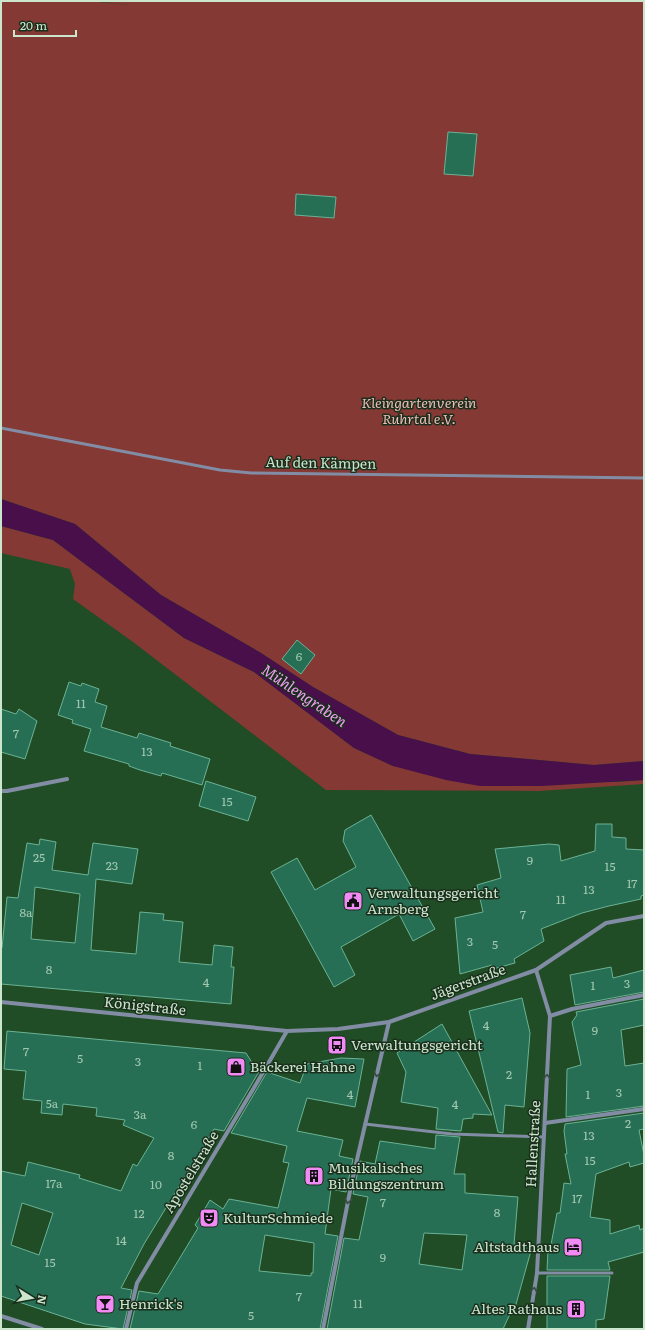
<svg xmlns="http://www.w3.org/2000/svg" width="645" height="1330" font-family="Literata,serif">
  <rect width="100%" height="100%" fill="#204d25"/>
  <g fill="#843934">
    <path d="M1,1H89L128,5L96,1H644V761L594,765L470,754L398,735L313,687L261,653L161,595L75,524L1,499Z"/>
    <path d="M1,526L53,540L184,638L254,672L354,748L393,766L617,782L644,780V784L539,791L326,790L133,642L73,599L75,584L70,569L1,553Z"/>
  </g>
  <path fill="#480f4b" d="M1,499L75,524L161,595L261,653L313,687L398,735L470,754L594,765L644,761V780L542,786H480L446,780L393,766L354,748L254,672L184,638L53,540L1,526Z"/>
  <g fill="#266f55" stroke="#6bb295" fill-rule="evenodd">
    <path d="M448,132L477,134L473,176L444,174Z"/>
    <path d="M296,194L336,197L334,218L295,215Z"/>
    <path d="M297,640L315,655L301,674L282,659Z"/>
    <path d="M69,682L81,686L82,683L99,689L95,702L107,706L101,727L137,738L139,733L171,743L170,746L210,759L202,785L162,773L161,776L140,770L129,766V764L84,751L91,729L72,723L73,720L58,715Z"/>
    <path d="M1,709L16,714L19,709L37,721L25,759L1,752Z"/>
    <path d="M206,781L256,797L248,821L199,806Z"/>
    <path d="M371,815L435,929L413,941L399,914L341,947L355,975L334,987L271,872L297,858L315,890L356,867L343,841L345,830Z"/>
    <path d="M596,824H612V837L626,838V849L644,850V895L641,896V899L609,906L582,913L541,929L544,941L514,959L515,963L493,969L492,965L460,974L455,918L483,912L477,885L501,878L495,849L549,844L559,845L561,861L595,851Z"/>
    <path d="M40,839L56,842L52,870L88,875L93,843L138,849L132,884L96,879L91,950L136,954L140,912L164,914L163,920L183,922L179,962L212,965L214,945L233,947L231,967H234L231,1004L1,984V948H2L7,897L18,898L27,843L39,845ZM35,887L80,894L75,943L31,939Z"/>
    <path d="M611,967L613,978L644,970V992L575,1005L570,975Z"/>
    <path d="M522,998L530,1033L524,1107L505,1105L503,1133L498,1132L469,1011Z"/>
    <path d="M644,999V1025L621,1030L625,1066L644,1063V1106L566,1117L567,1069L581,1065L572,1022L577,1015L576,1012Z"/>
    <path d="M442,1024L492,1115L473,1114V1118L463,1119L461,1131L436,1129L438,1108L401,1102L406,1072L397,1053Z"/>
    <path d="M7,1031L246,1053L256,1069L260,1070L224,1131L214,1129L144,1244L133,1265L121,1288L132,1290L123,1329L85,1324L1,1296V1171L25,1176L28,1162L80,1175L79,1178L121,1191L133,1164L137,1166L154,1138L123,1125L125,1120L96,1116L97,1108L63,1104L62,1115L41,1113L42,1101L23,1099L26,1071L4,1069ZM22,1203L53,1213L39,1255L11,1245Z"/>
    <path d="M341,1058L364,1059L355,1107L307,1098L297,1131L343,1140L339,1156L353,1159L346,1192L331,1189L325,1234L338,1236L320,1329H130L139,1291L158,1294L198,1228L195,1225L210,1200L223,1209L229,1199L278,1208L289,1163L283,1162L287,1146L231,1133L267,1072L300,1083L307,1064ZM265,1235L314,1243L313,1273H311V1276L259,1271Z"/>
    <path d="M644,1113V1129L639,1130L644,1155V1163L630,1167L629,1162L596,1174L590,1217L610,1220V1234L639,1225L640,1230L644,1228V1252L608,1262L610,1270H547L548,1250H550L557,1213H560L564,1183L571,1184L565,1154H567L564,1131L565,1124Z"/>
    <path d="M436,1135L460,1137L454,1174H465V1193L518,1197L514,1244L532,1247L513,1315L510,1314L503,1329H327L344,1238L359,1240L368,1197L353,1194L360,1161L375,1164L380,1141L435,1149ZM424,1233L467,1235L462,1270L419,1264Z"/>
    <path d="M547,1276H610L604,1319L596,1320V1329H547Z"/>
  </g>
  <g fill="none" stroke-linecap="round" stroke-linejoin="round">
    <g stroke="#828da5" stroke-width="3">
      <path d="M1,428L220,470L251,473L644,478"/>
      <path d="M365,1124L452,1134L544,1137"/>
      <path d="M537,1273H612"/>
    </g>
    <g stroke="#828da5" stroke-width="4">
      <path d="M1,791H7L67,779"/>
      <path d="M1,1002L287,1031L338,1029L389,1022L536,970L606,923L644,916"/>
      <path d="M550,1016L572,1009L644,995"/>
      <path d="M545,1123L644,1109"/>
      <path d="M1,1316L42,1329"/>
      <path d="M126,1329L137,1283L258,1081L287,1031"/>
      <path d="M323,1329L352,1181L389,1022"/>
      <path d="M528,1329L537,1273L550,1016L536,970"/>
    </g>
  </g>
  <defs><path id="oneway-chevron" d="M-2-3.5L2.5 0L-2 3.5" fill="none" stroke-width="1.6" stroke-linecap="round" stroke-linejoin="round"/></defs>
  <g stroke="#394a45">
    <use href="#oneway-chevron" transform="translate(377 1074) rotate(103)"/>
    <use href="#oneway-chevron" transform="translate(547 1077) rotate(-87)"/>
    <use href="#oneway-chevron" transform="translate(348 1201) rotate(101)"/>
    <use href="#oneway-chevron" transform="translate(534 1290) rotate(-81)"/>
  </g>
  <defs>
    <g id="civic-square" transform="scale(1)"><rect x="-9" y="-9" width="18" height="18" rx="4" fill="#f18af4" stroke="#1a2e1c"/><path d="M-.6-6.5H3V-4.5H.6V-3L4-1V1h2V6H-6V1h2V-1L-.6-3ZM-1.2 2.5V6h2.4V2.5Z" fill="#111"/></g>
    <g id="bus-square" transform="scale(1)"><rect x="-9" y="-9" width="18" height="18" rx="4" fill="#f18af4" stroke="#1a2e1c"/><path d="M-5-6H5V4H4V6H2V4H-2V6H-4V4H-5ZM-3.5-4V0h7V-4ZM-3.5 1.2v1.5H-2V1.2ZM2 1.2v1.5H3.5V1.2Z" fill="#111"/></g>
    <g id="shop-square" transform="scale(1)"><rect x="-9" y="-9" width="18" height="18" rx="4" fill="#f18af4" stroke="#1a2e1c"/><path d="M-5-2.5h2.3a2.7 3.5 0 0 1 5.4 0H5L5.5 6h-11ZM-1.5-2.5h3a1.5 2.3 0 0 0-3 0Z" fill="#111"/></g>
    <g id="building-square" transform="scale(1)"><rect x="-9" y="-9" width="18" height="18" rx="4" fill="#f18af4" stroke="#1a2e1c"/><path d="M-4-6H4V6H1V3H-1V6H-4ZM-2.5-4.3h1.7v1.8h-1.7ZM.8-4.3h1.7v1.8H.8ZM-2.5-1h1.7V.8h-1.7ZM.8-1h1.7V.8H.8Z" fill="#111"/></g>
    <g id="theatre-square" transform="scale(1)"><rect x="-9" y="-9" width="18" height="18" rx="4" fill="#f18af4" stroke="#1a2e1c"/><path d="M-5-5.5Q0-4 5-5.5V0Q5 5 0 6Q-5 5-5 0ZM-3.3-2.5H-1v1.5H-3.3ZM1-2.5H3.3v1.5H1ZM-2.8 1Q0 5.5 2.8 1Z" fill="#111"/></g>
    <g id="hotel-square" transform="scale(1)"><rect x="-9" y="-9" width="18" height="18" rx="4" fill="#f18af4" stroke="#1a2e1c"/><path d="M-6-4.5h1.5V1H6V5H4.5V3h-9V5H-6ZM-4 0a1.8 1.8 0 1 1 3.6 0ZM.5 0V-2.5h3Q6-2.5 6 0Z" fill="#111"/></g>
    <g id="bar-square" transform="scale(1)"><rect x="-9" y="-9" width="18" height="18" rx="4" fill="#f18af4" stroke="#1a2e1c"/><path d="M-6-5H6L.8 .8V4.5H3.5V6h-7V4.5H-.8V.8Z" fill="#111"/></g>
  </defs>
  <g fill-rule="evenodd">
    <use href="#civic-square" x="353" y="901"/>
    <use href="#bus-square" x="337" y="1045"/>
    <use href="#shop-square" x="236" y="1067"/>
    <use href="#building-square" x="314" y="1176"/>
    <use href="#theatre-square" x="209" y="1218"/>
    <use href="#hotel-square" x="573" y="1247"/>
    <use href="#bar-square" x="105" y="1304"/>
    <use href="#building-square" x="576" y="1309"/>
  </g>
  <g text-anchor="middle" stroke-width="3" stroke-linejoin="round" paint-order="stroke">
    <g font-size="12" fill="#a2c8af">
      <text x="299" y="661">6</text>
      <text x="81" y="708">11</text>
      <text x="16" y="738">7</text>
      <text x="147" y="756">13</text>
      <text x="227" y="806">15</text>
      <text x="39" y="862">25</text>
      <text x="530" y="865">9</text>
      <text x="112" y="870">23</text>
      <text x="610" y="871">15</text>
      <text x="632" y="888">17</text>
      <text x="589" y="894">13</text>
      <text x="561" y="904">11</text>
      <text x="26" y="917">8a</text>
      <text x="523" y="919">7</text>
      <text x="470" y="946">3</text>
      <text x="495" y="949">5</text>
      <text x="49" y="974">8</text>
      <text x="206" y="987">4</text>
      <text x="627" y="988">3</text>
      <text x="593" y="990">1</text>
      <text x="486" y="1030">4</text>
      <text x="595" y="1035">9</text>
      <text x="26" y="1056">7</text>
      <text x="80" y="1063">5</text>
      <text x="138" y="1066">3</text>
      <text x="200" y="1070">1</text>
      <text x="509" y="1079">2</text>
      <text x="619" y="1097">3</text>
      <text x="350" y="1099">4</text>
      <text x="588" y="1099">1</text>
      <text x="52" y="1108">5a</text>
      <text x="455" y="1109">4</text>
      <text x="140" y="1119">3a</text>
      <text x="628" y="1128">2</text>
      <text x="194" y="1129">6</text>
      <text x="589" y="1140">13</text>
      <text x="171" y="1160">8</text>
      <text x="590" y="1165">15</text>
      <text x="54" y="1188">17a</text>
      <text x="156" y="1189">10</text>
      <text x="577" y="1203">17</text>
      <text x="383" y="1207">7</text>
      <text x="497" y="1217">8</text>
      <text x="139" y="1218">12</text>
      <text x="121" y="1245">14</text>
      <text x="383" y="1262">9</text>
      <text x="50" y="1267">15</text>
      <text x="299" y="1301">7</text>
      <text x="358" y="1308">11</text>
      <text x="251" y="1320">5</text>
    </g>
    <g font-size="14" font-style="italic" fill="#efbdb7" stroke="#1a2e1c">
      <text x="419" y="408">Kleingartenverein<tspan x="419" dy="16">Ruhrtal e.V.</tspan></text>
    </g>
    <g font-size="14" fill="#cce5cd" stroke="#1a2e1c">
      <text transform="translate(321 463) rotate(1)" y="5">Auf den Kämpen</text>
      <text transform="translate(468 982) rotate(-20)" y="5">Jägerstraße</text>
      <text transform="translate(145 1006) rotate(6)" y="5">Königstraße</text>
      <text transform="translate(533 1144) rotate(-87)" y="5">Hallenstraße</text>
      <text transform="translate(191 1172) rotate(-59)" y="5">Apostelstraße</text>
    </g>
    <g font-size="14" fill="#cce5cd" stroke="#1a2e1c" text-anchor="start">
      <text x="367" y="898">Verwaltungsgericht<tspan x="367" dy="16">Arnsberg</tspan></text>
      <text x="351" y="1050">Verwaltungsgericht</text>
      <text x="250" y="1072">Bäckerei Hahne</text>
      <text x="328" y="1173">Musikalisches<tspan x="328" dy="16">Bildungszentrum</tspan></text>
      <text x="223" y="1223">KulturSchmiede</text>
      <text x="559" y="1252" text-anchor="end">Altstadthaus</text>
      <text x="119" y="1309">Henrick's</text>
      <text x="562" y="1314" text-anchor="end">Altes Rathaus</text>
    </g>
    <g font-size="15" font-style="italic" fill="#f29ff4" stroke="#1a2e1c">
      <text transform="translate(304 696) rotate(34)" y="5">Mühlengraben</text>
    </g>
  </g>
  <rect width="645" height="1330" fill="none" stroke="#cce5cd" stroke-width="4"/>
  <g transform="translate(32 1298) rotate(101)" stroke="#1a2e1c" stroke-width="3" paint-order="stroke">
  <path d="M0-3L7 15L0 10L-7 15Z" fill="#cce5cd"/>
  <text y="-6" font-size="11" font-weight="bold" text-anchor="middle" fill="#cce5cd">N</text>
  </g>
  <path d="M14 30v6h62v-6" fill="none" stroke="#cce5cd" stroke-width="2"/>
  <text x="20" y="30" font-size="12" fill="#cce5cd" stroke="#1a2e1c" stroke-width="3" paint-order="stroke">20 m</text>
</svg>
